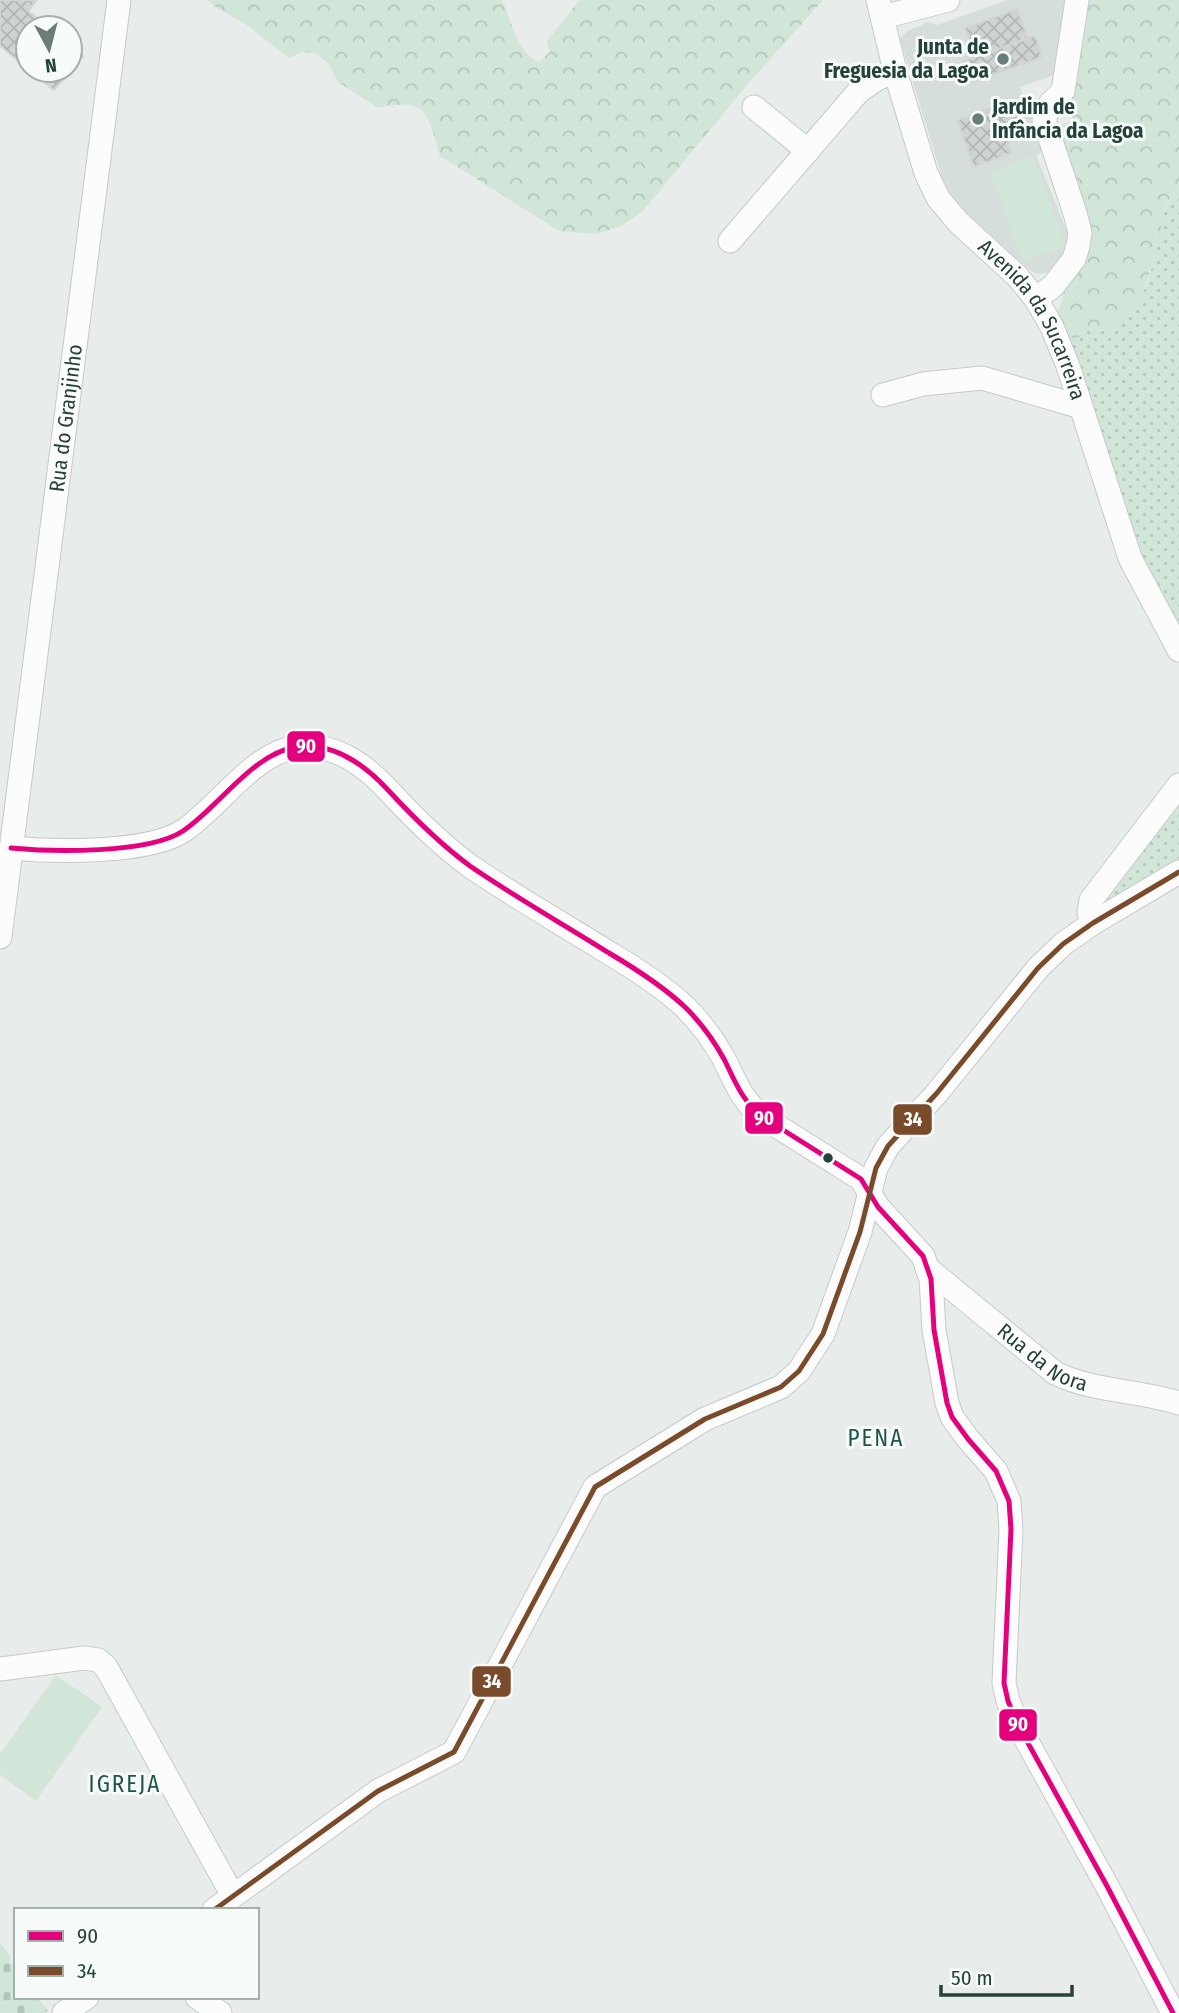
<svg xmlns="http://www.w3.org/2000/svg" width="1179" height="2013" font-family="'Fira Sans Condensed',sans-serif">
  <defs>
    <pattern id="grass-dots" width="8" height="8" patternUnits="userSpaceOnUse" patternTransform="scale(1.75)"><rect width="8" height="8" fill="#d1e6d8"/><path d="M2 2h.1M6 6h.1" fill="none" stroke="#b3c6ba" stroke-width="1.8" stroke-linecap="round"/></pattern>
    <pattern id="forest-crowns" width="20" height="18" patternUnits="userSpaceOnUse" patternTransform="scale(1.75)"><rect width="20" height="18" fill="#d1e6d8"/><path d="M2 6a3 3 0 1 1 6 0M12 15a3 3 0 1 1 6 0" fill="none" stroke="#b3c6ba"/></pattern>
    <pattern id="cemetery-stones" width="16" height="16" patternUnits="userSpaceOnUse" patternTransform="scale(1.75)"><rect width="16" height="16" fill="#d1e6d8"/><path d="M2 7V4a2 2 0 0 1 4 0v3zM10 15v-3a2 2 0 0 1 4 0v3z" fill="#b3c6ba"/></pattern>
    <pattern id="building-cross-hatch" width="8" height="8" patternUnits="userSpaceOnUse" patternTransform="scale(1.75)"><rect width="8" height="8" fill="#cfd4d2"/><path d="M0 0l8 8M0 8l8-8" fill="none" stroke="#b2b7b5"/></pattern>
  </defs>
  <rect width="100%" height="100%" fill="#e8edeb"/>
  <path fill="#d6dedb" d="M1007,0H1071L1058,68L1054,75L1020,87L1045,151L1036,155L1069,236L1067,246L1062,256L1046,273L1038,274L1031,271L961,208L944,184L900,39L906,32L928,22L937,25Z"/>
  <g fill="url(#grass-dots)">
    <path d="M1179,188V631L1137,551L1069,338H1078L1090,328L1102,331C1114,320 1131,309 1140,297C1159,270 1155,207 1179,188Z"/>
    <path d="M1179,799V859L1110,901L1105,898Z"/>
  </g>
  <g fill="url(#forest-crowns)">
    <path d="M207,0H502C512,21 516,52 539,62L550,52L546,42L580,0H823L747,85L643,211L623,225L597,234L559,231L440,156C427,115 430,97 378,108L338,82L328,63L315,53L302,52L289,58L244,23L217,8Z"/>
    <path d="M1084,0H1179V188C1160,203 1162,231 1156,253C1150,272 1136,319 1116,328C1108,332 1098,330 1090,328L1078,338H1069L1057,315L1065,289L1075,274L1055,127L1073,120L1068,96Z"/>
  </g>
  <path fill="url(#cemetery-stones)" d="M0,1943L11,1957L10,1962L16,1969V1997H37L48,2011L45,2013H0Z"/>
  <g fill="#d1e6d8">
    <path d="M1033,156L1066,246L1022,262L990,172Z"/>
    <path d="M56,1675L102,1707L36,1801L0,1775V1754Z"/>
  </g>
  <g fill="url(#building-cross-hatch)" stroke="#d1d6d4" stroke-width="2">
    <path d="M0,0H37L28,11L49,28H28V69L0,46Z"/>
    <path d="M1017,9L1028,38L976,57L965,28Z"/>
    <path d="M1035,36L1042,57L972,82L964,61Z"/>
    <path d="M70,45L83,56L54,90L29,70H70Z"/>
    <path d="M1021,97L1028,116L1019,119L1025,136L1007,143L1011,153L974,167L957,120Z"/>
  </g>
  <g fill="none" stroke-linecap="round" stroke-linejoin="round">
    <g stroke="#c5cac8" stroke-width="25">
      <g id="minor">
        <path id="s1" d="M878,0L895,71L926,173L938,198L958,222L1017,276L1036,299L1052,327L1068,366L1130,558L1179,650"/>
        <path d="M883,17L948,0"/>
        <path d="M754,107L808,151"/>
        <path d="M730,241L859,91L877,79L895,71"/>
        <path d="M1036,299L1053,286L1074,259L1078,246L1080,233L1075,213L1044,120L1050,104L1063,91L1077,0"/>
        <path d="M883,395L923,384L982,378L1081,407"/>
        <path d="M11,848C52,852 148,854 183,831C219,807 252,754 296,747C333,742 365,765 388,790C413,817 440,844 470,866C515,897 563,924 609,953C636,969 663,986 686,1008C701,1023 714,1041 724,1059C735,1081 741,1099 761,1116L861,1179L878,1207L923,1256L931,1279L934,1330L947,1403L952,1417L968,1439L996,1471L1009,1501L1011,1529L1004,1683L1008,1701L1018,1725L1107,1886L1173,2013"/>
        <path d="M1093,923L1089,913L1091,900L1179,785"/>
        <path id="s2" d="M0,937L119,0"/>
        <path id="s3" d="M927,1268L1055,1373C1094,1392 1138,1390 1179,1403"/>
        <path d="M0,1669L84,1658L98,1660L106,1667L233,1896"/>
        <path d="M214,1910L378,1791L454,1752L595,1487L705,1419L781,1387L799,1371L823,1334L860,1232L876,1168L888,1146L937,1093L1038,968L1063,944L1093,923L1179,872"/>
        <path d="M197,1997L220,2013"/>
        <path d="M64,2013L87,1997"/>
      </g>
    </g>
    <use href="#minor" stroke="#fcfcfc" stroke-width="23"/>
    <g stroke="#f7fbf9" stroke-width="10">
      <path id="bus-1" d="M11,848C52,852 148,854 183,831C219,807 252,754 296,747C333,742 365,765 388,790C413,817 440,844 470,866C515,897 563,924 609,953C636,969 663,986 686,1008C701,1023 714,1041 724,1059C735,1081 741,1099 761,1116L861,1179L878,1207L923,1256L931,1279L934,1330L947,1403L952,1417L968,1439L996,1471L1009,1501L1011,1529L1004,1683L1008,1701L1018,1725L1107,1886L1173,2013"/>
    </g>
    <g stroke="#f7fbf9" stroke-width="10">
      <path id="bus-2" d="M214,1910L378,1791L454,1752L595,1487L705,1419L781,1387L799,1371L823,1334L860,1232L876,1168L888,1146L937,1093L1038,968L1063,944L1093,923L1179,872"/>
    </g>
    <use href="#bus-1" stroke="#e5007d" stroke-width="5"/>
    <use href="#bus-2" stroke="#7a4b2a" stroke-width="5"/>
  </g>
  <g fill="#697e78" stroke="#f7fbf9" stroke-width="2.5">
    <circle cx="1003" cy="59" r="7"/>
    <circle cx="978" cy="119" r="7"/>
  </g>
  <circle fill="#24423a" stroke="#f7fbf9" stroke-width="2.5" cx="828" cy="1158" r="6"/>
  <g text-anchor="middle" stroke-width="6" stroke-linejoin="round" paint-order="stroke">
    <g font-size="21" font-weight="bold" fill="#24423a" stroke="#f7fbf9" text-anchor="end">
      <text x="989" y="54">Junta de<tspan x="989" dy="24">Freguesia da Lagoa</tspan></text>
      <text x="992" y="114" text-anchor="start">Jardim de<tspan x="992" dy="24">Infância da Lagoa</tspan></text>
    </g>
    <g font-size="21" fill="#24423a" stroke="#f7fbf9">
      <text dy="7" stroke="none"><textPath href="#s1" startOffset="364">Avenida da Sucarreira</textPath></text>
      <text dy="7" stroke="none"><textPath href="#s2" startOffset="523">Rua do Granjinho</textPath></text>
      <text dy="7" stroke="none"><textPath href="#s3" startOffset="147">Rua da Nora</textPath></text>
    </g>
    <g font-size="23" letter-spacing="2" fill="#1f5548" stroke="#f7fbf9">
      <text x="876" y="1446">PENA</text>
      <text x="125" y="1792">IGREJA</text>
    </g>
  </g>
  <g stroke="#f7fbf9" stroke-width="2.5">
    <rect x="286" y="730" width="40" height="33" rx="7" fill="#e5007d"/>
    <rect x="744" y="1101" width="40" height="34" rx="7" fill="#e5007d"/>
    <rect x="892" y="1103" width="41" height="33" rx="7" fill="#7a4b2a"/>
    <rect x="471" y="1665" width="41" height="33" rx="7" fill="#7a4b2a"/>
    <rect x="998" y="1708" width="40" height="34" rx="7" fill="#e5007d"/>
  </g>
  <g font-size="19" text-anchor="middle" font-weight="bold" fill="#fff">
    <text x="306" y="753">90</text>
    <text x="764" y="1125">90</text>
    <text x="913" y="1126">34</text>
    <text x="492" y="1688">34</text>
    <text x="1018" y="1731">90</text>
  </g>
  <rect x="14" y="1908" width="245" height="91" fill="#f7fbf9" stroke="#a3b1ad" stroke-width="2"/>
  <rect x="28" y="1931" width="35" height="10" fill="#e5007d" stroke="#a3b1ad" stroke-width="2"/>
  <text x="77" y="1943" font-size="21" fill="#24423a">90</text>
  <rect x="28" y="1966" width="35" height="10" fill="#7a4b2a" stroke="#a3b1ad" stroke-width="2"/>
  <text x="77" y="1978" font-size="21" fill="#24423a">34</text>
  <g transform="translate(49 49) rotate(173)"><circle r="33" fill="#f7fbf9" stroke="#a3b1ad" stroke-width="2"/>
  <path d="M0-5L12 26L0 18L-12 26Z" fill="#697e78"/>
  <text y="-10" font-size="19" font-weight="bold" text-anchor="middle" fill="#24423a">N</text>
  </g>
  <path d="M941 1985v10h131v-10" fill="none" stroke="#24423a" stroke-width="3.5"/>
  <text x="951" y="1985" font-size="21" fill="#24423a" stroke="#f7fbf9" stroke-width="5" paint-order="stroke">50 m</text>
</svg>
